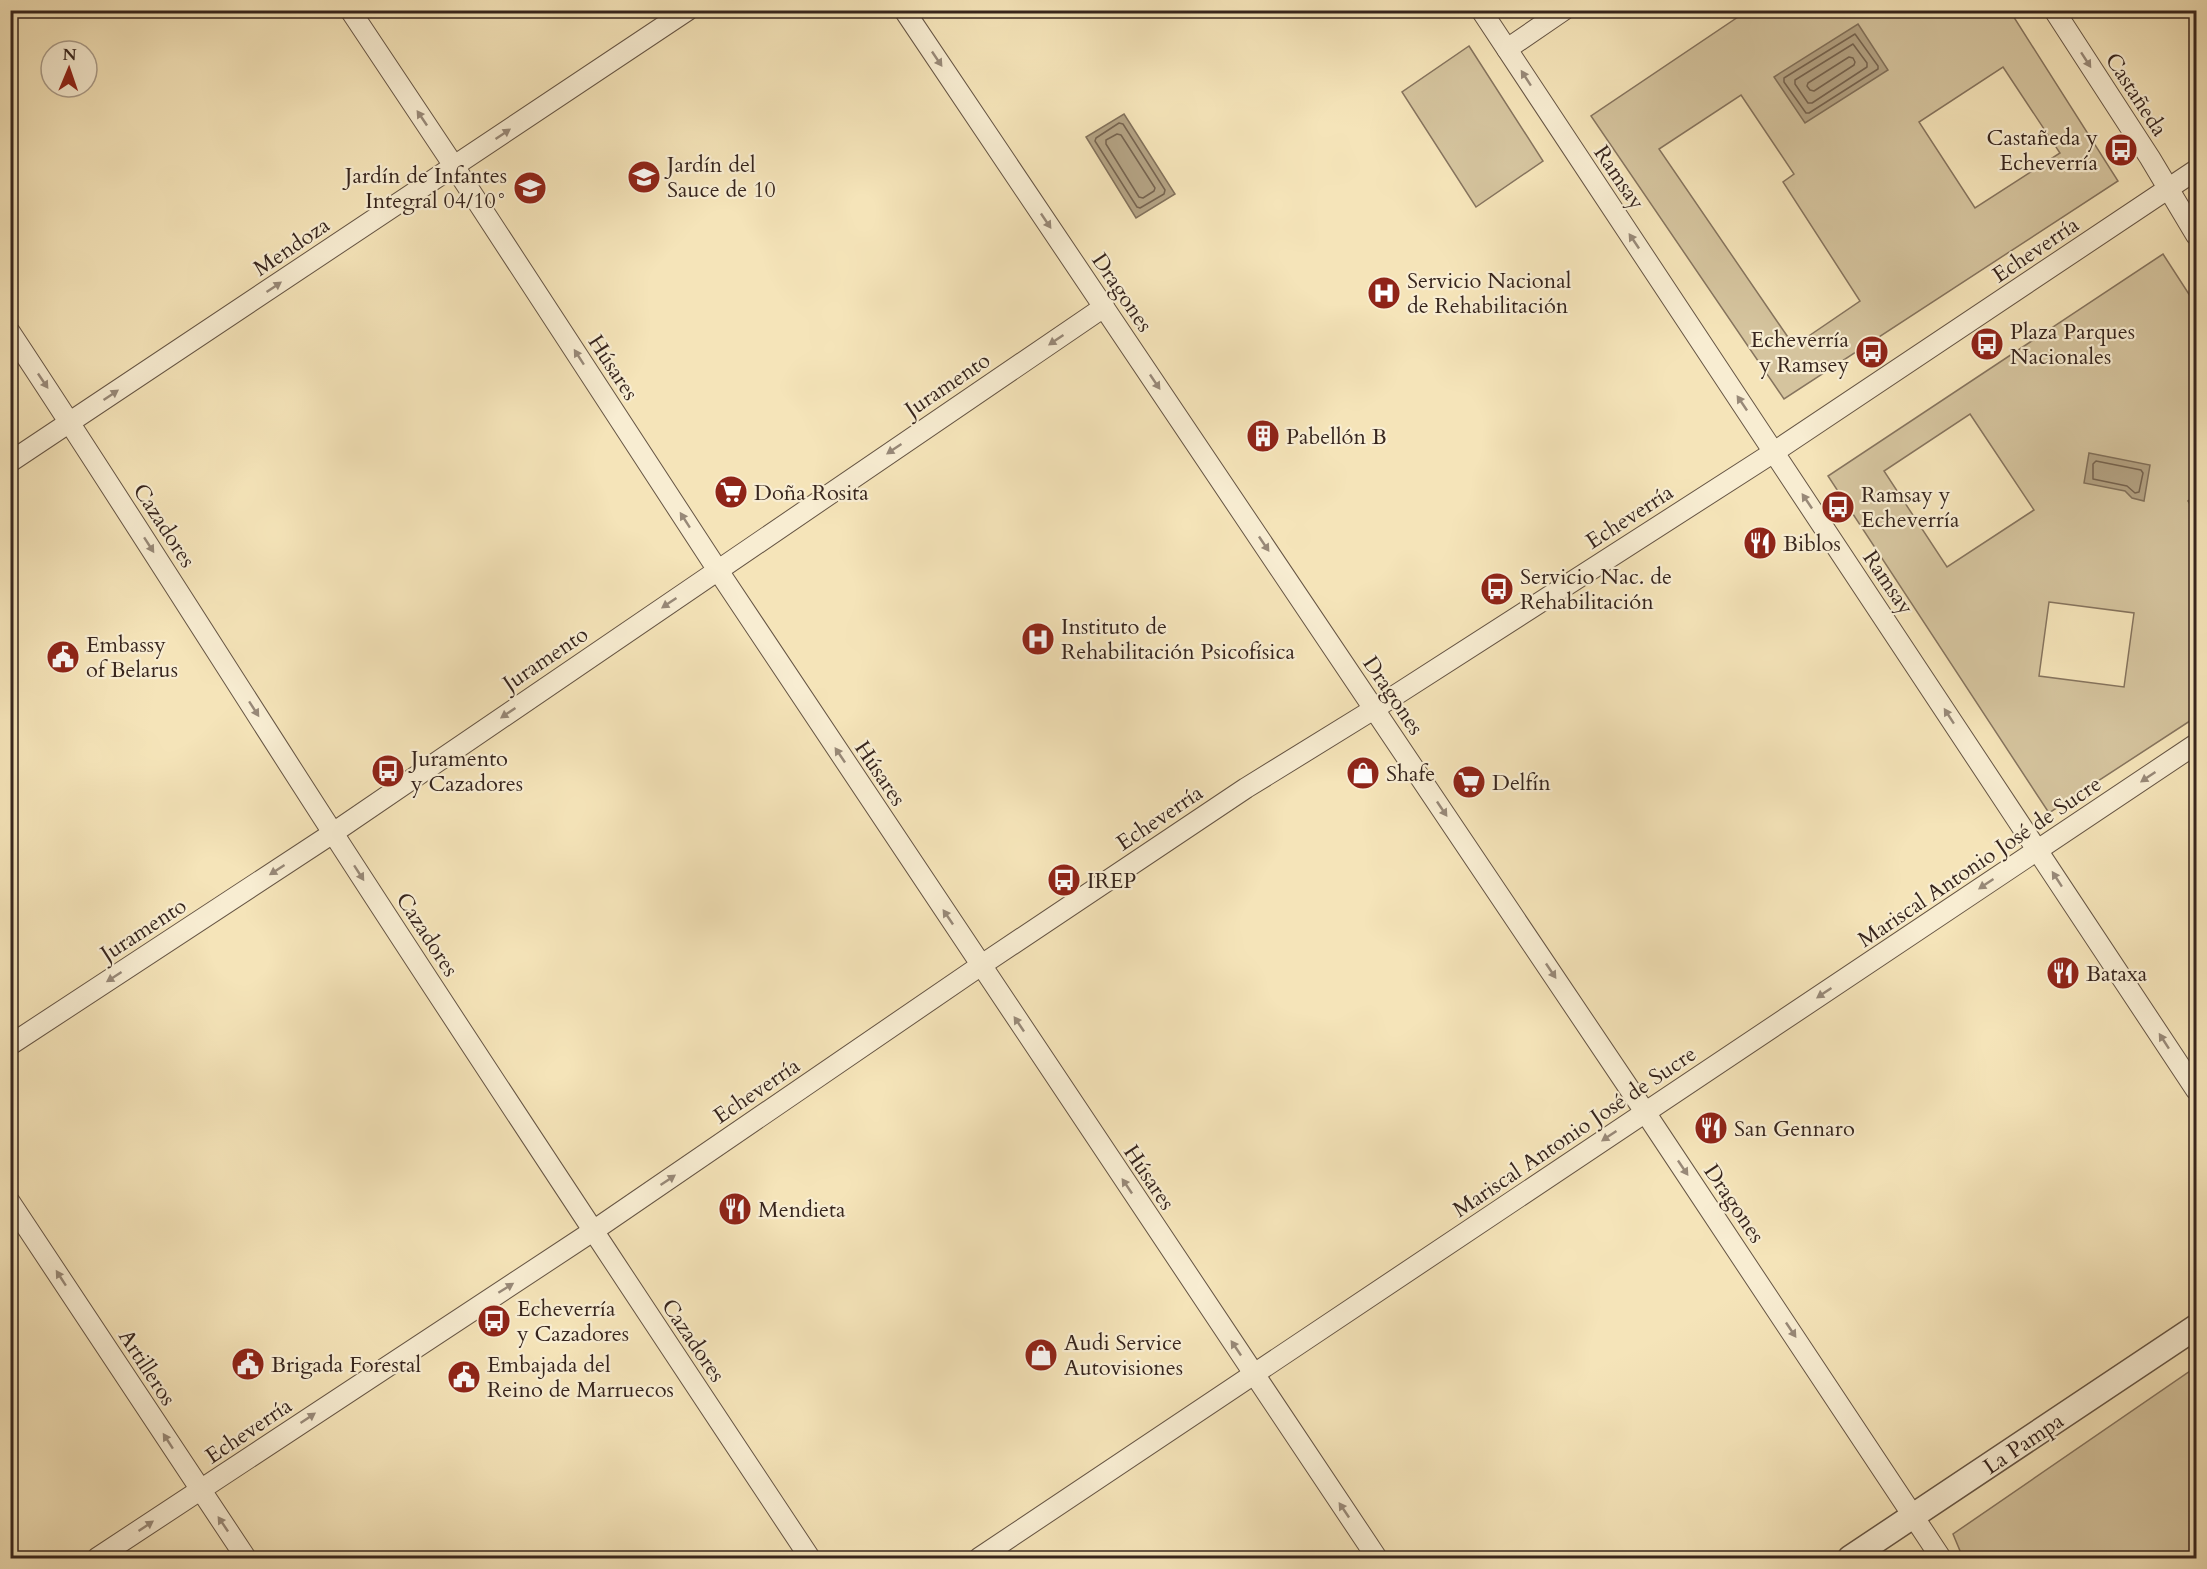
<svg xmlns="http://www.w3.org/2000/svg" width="2207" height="1569" font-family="Cardo,serif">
  <rect width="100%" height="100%" fill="#f5e4b9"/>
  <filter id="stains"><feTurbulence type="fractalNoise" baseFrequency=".00333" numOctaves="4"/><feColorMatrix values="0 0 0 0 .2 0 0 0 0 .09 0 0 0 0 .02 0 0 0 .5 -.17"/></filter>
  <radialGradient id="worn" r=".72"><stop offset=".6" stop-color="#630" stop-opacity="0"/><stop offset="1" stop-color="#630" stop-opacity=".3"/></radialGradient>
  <g fill="#d5c49e" stroke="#86745e" stroke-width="1.5" fill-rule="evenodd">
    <path d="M1747,11H2010L2118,181L1784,399L1591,116ZM2003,67L2060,153L1975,208L1919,122ZM1741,95L1794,174L1783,182L1860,301L1794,346L1659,149Z"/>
    <path d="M1469,46L1543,161L1476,207L1402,92Z"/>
    <path d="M2163,254L2196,305V495L2188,501L2196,514V717L2049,813L1828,476ZM1970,414L2034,510L1947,567L1884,471ZM2049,602L2134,613L2124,687L2039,676Z"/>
    <path d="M2196,1367V1558H1963L1953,1534Z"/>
  </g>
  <g fill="#b4a384" stroke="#82715b" stroke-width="1.5">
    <path d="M1858,24L1888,70L1805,123L1774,77Z"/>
    <path d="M1124,114L1175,194L1136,218L1086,137Z"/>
    <path d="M2089,453L2150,465L2144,501L2132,498L2125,491L2084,483Z"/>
  </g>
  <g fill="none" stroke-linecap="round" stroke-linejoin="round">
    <g stroke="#766450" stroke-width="1.5">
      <path d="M1855,34L1878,66V69L1809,113H1806L1784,82V78Z"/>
      <path d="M1853,44L1867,63V67L1812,103H1808L1795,84V80Z"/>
      <path d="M1849,57L1853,58L1855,62L1854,65L1814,91L1810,90L1807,86L1808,83Z"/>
      <path d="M1119,123L1123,124L1165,190L1164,194L1140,208L1137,207L1095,141L1096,138Z"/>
      <path d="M1117,134L1121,135L1155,188L1154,191L1143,198L1139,197L1106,144V140Z"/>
      <path d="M2096,461L2141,470L2143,473L2139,492L2135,493L2127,486L2093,479V464Z"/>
    </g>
    <g stroke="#654" stroke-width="22">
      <g id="minor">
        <path d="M350,10L454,166L717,569L1377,1558"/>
        <path d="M904,10L1645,1112L1941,1558"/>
        <path d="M1481,10L2196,1090"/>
        <path d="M2054,10L2150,158L2196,235"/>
        <path d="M1507,49L1564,10"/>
        <path d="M10,332C120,498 225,666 333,833C490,1076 650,1317 810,1558"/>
        <path d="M10,462L688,10"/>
        <path d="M10,1045L333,833L1104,307"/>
        <path d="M10,1202L246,1558"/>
        <path d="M97,1558L593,1231L980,966L1246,788L1374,709L1774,452L2196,170"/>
        <path d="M979,1558L2196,744"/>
      </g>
    </g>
    <g stroke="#654" stroke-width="27">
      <path id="tertiary" d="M1850,1558L2196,1327"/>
    </g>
    <use href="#minor" stroke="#f8edd2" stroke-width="20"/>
    <use href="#tertiary" stroke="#f8edd2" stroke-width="24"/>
  </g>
  <defs><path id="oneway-solid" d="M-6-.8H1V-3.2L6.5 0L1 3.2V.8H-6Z" transform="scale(1.5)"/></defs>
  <g fill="#988978">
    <use href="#oneway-solid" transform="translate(937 59) rotate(56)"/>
    <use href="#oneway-solid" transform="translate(2086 60) rotate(57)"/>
    <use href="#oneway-solid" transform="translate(1526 78) rotate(-123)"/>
    <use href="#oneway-solid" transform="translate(422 118) rotate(-124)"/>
    <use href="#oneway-solid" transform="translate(503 134) rotate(-34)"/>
    <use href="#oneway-solid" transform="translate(1046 221) rotate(56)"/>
    <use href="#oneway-solid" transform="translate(1634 241) rotate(-124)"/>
    <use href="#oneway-solid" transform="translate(274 287) rotate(-34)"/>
    <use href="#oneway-solid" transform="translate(1056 340) rotate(146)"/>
    <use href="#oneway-solid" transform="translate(579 357) rotate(-123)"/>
    <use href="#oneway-solid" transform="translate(43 381) rotate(56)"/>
    <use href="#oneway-solid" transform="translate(1155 382) rotate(56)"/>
    <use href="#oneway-solid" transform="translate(111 395) rotate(-34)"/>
    <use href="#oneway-solid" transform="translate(1742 403) rotate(-124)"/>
    <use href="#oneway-solid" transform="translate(894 449) rotate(146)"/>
    <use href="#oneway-solid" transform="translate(1807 501) rotate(-124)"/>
    <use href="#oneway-solid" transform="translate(685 520) rotate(-123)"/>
    <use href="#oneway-solid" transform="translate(1264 544) rotate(56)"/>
    <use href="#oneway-solid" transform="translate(149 545) rotate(57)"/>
    <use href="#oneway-solid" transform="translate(669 603) rotate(146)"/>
    <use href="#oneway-solid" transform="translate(254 709) rotate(57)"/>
    <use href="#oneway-solid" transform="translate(508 713) rotate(146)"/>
    <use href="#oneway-solid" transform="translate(1949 716) rotate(-123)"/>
    <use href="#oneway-solid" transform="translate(840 755) rotate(-124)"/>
    <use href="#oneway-solid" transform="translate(2148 777) rotate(146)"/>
    <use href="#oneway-solid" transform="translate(1442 809) rotate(56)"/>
    <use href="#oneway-solid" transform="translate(277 870) rotate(147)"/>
    <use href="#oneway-solid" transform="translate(359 873) rotate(57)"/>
    <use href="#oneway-solid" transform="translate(2057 879) rotate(-123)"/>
    <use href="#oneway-solid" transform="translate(1986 884) rotate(146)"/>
    <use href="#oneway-solid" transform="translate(948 917) rotate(-124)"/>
    <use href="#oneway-solid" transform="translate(1551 971) rotate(56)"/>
    <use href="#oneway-solid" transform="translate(114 977) rotate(147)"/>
    <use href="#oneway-solid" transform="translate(1824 993) rotate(146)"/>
    <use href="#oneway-solid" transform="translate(1019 1024) rotate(-124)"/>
    <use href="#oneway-solid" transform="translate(2164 1041) rotate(-123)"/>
    <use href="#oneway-solid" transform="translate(1609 1136) rotate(146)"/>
    <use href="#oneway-solid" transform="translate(1683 1168) rotate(56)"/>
    <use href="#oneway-solid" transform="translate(668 1180) rotate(-34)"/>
    <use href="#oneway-solid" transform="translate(1127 1186) rotate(-124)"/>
    <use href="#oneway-solid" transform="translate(61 1278) rotate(-123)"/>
    <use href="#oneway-solid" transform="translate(506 1288) rotate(-32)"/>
    <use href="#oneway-solid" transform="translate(1791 1330) rotate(56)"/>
    <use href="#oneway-solid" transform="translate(1236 1348) rotate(-124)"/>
    <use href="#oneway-solid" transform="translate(308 1418) rotate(-34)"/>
    <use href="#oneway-solid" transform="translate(168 1441) rotate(-123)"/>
    <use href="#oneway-solid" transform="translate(1344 1510) rotate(-124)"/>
    <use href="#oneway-solid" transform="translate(223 1524) rotate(-124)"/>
    <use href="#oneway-solid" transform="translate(146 1526) rotate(-34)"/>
  </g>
  <defs>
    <g id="bus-disc" transform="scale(1.725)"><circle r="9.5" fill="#8f2418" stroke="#f8edd2"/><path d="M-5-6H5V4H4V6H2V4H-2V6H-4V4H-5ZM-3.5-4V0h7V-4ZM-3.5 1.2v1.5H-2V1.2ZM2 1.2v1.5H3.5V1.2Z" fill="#fff"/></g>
    <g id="school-disc" transform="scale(1.725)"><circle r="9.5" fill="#8f2418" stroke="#f8edd2"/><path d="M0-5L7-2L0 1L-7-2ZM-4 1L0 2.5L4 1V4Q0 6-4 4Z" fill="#fff"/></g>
    <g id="hospital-disc" transform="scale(1.725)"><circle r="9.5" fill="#8f2418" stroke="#f8edd2"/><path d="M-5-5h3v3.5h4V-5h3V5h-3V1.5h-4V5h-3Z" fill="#fff"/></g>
    <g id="building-disc" transform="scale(1.725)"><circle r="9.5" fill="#8f2418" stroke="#f8edd2"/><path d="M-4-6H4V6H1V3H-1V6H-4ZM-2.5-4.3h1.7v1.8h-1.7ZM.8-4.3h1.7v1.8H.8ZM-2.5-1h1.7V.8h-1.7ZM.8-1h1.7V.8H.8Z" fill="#fff"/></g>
    <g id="supermarket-disc" transform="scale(1.725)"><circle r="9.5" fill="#8f2418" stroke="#f8edd2"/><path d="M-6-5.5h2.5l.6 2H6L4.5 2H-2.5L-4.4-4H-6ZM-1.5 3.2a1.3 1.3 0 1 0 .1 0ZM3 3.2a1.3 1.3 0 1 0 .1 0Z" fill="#fff"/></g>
    <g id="restaurant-disc" transform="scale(1.725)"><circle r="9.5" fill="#8f2418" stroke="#f8edd2"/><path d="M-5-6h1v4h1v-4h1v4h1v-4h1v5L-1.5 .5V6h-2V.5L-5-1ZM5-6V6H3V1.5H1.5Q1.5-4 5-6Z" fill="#fff"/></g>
    <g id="civic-disc" transform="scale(1.725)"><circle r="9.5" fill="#8f2418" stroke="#f8edd2"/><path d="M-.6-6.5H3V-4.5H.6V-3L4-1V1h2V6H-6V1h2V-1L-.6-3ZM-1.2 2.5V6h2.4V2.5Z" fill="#fff"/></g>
    <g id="shop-disc" transform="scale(1.725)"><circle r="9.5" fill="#8f2418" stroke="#f8edd2"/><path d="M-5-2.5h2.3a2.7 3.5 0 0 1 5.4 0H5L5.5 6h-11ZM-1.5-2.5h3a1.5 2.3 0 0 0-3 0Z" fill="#fff"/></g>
  </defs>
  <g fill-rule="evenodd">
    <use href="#bus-disc" x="2121" y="150"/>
    <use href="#school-disc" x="644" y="177"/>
    <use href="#school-disc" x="530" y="188"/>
    <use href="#hospital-disc" x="1384" y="293"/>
    <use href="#bus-disc" x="1987" y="344"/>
    <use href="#bus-disc" x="1872" y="352"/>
    <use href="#building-disc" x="1263" y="436"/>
    <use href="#supermarket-disc" x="731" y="492"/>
    <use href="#bus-disc" x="1838" y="507"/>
    <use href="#restaurant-disc" x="1760" y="543"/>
    <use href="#bus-disc" x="1497" y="589"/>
    <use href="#hospital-disc" x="1038" y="639"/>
    <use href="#civic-disc" x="63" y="657"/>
    <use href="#bus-disc" x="388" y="771"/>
    <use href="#shop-disc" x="1363" y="773"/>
    <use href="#supermarket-disc" x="1469" y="782"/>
    <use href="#bus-disc" x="1064" y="880"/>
    <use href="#restaurant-disc" x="2063" y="973"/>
    <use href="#restaurant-disc" x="1711" y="1128"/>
    <use href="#restaurant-disc" x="735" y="1209"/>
    <use href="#bus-disc" x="494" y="1321"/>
    <use href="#shop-disc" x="1041" y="1355"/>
    <use href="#civic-disc" x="248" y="1364"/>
    <use href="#civic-disc" x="464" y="1377"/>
  </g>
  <g text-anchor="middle" stroke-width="4.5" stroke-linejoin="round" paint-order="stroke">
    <g font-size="22" fill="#37251d" stroke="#f8edd2">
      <text transform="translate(2137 94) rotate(57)" y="8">Castañeda</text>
      <text transform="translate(1620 177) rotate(56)" y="8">Ramsay</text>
      <text transform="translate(291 246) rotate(-34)" y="8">Mendoza</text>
      <text transform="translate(2035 249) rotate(-34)" y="8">Echeverría</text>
      <text transform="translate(1123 292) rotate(56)" y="8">Dragones</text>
      <text transform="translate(614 367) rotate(57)" y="8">Húsares</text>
      <text transform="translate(947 384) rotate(-34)" y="8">Juramento</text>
      <text transform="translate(1629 516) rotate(-33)" y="8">Echeverría</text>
      <text transform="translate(165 525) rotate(57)" y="8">Cazadores</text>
      <text transform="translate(1889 582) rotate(56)" y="8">Ramsay</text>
      <text transform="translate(545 658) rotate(-34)" y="8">Juramento</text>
      <text transform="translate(1394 695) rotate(56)" y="8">Dragones</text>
      <text transform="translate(881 773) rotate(56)" y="8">Húsares</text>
      <text transform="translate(1159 817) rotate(-34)" y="8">Echeverría</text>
      <text transform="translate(1979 861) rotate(-34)" y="8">Mariscal Antonio José de Sucre</text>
      <text transform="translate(143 929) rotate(-33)" y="8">Juramento</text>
      <text transform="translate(428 934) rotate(57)" y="8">Cazadores</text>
      <text transform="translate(756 1090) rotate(-34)" y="8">Echeverría</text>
      <text transform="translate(1574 1131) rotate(-34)" y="8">Mariscal Antonio José de Sucre</text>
      <text transform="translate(1150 1177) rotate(56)" y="8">Húsares</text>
      <text transform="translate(1735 1203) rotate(56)" y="8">Dragones</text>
      <text transform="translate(694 1340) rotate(56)" y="8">Cazadores</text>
      <text transform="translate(148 1367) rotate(57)" y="8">Artilleros</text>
      <text transform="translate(248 1430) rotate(-34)" y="8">Echeverría</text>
      <text transform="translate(2023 1443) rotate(-34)" y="8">La Pampa</text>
    </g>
    <g font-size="22" fill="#37251d" stroke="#f8edd2" text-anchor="start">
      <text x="2098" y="145" text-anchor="end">Castañeda y<tspan x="2098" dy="25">Echeverría</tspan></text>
      <text x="667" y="172">Jardín del<tspan x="667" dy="25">Sauce de 10</tspan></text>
      <text x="507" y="183" text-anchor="end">Jardín de Infantes<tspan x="507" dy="25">Integral 04/10°</tspan></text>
      <text x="1407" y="288">Servicio Nacional<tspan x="1407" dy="25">de Rehabilitación</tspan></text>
      <text x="2010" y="339">Plaza Parques<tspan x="2010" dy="25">Nacionales</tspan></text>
      <text x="1849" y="347" text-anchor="end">Echeverría<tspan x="1849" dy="25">y Ramsey</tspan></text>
      <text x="1286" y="444">Pabellón B</text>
      <text x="754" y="500">Doña Rosita</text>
      <text x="1861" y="502">Ramsay y<tspan x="1861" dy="25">Echeverría</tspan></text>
      <text x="1783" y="551">Biblos</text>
      <text x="1520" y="584">Servicio Nac. de<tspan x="1520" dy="25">Rehabilitación</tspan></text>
      <text x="1061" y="634">Instituto de<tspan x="1061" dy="25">Rehabilitación Psicofísica</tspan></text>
      <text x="86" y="652">Embassy<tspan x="86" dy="25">of Belarus</tspan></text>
      <text x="411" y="766">Juramento<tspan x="411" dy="25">y Cazadores</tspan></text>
      <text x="1386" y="781">Shafe</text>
      <text x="1492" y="790">Delfín</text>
      <text x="1087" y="888">IREP</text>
      <text x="2086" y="981">Bataxa</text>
      <text x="1734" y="1136">San Gennaro</text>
      <text x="758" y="1217">Mendieta</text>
      <text x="517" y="1316">Echeverría<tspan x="517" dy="25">y Cazadores</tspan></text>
      <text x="1064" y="1350">Audi Service<tspan x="1064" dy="25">Autovisiones</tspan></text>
      <text x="271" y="1372">Brigada Forestal</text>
      <text x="487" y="1372">Embajada del<tspan x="487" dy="25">Reino de Marruecos</tspan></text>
    </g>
  </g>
  <rect width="2207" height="1569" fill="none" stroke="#f5e4b9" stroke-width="36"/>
  <rect x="12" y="12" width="2183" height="1545" fill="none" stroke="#37251d" stroke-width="3"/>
  <rect x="18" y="18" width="2171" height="1533" fill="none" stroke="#37251d" stroke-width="1.5"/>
  <g transform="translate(69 69) rotate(2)"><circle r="28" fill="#f8edd2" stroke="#ab9d8a" stroke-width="1.5"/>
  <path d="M0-4.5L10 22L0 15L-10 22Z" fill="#8f2418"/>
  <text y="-9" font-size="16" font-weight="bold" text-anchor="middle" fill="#37251d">N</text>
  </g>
  <rect width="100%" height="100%" filter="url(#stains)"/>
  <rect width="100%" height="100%" fill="url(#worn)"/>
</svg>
